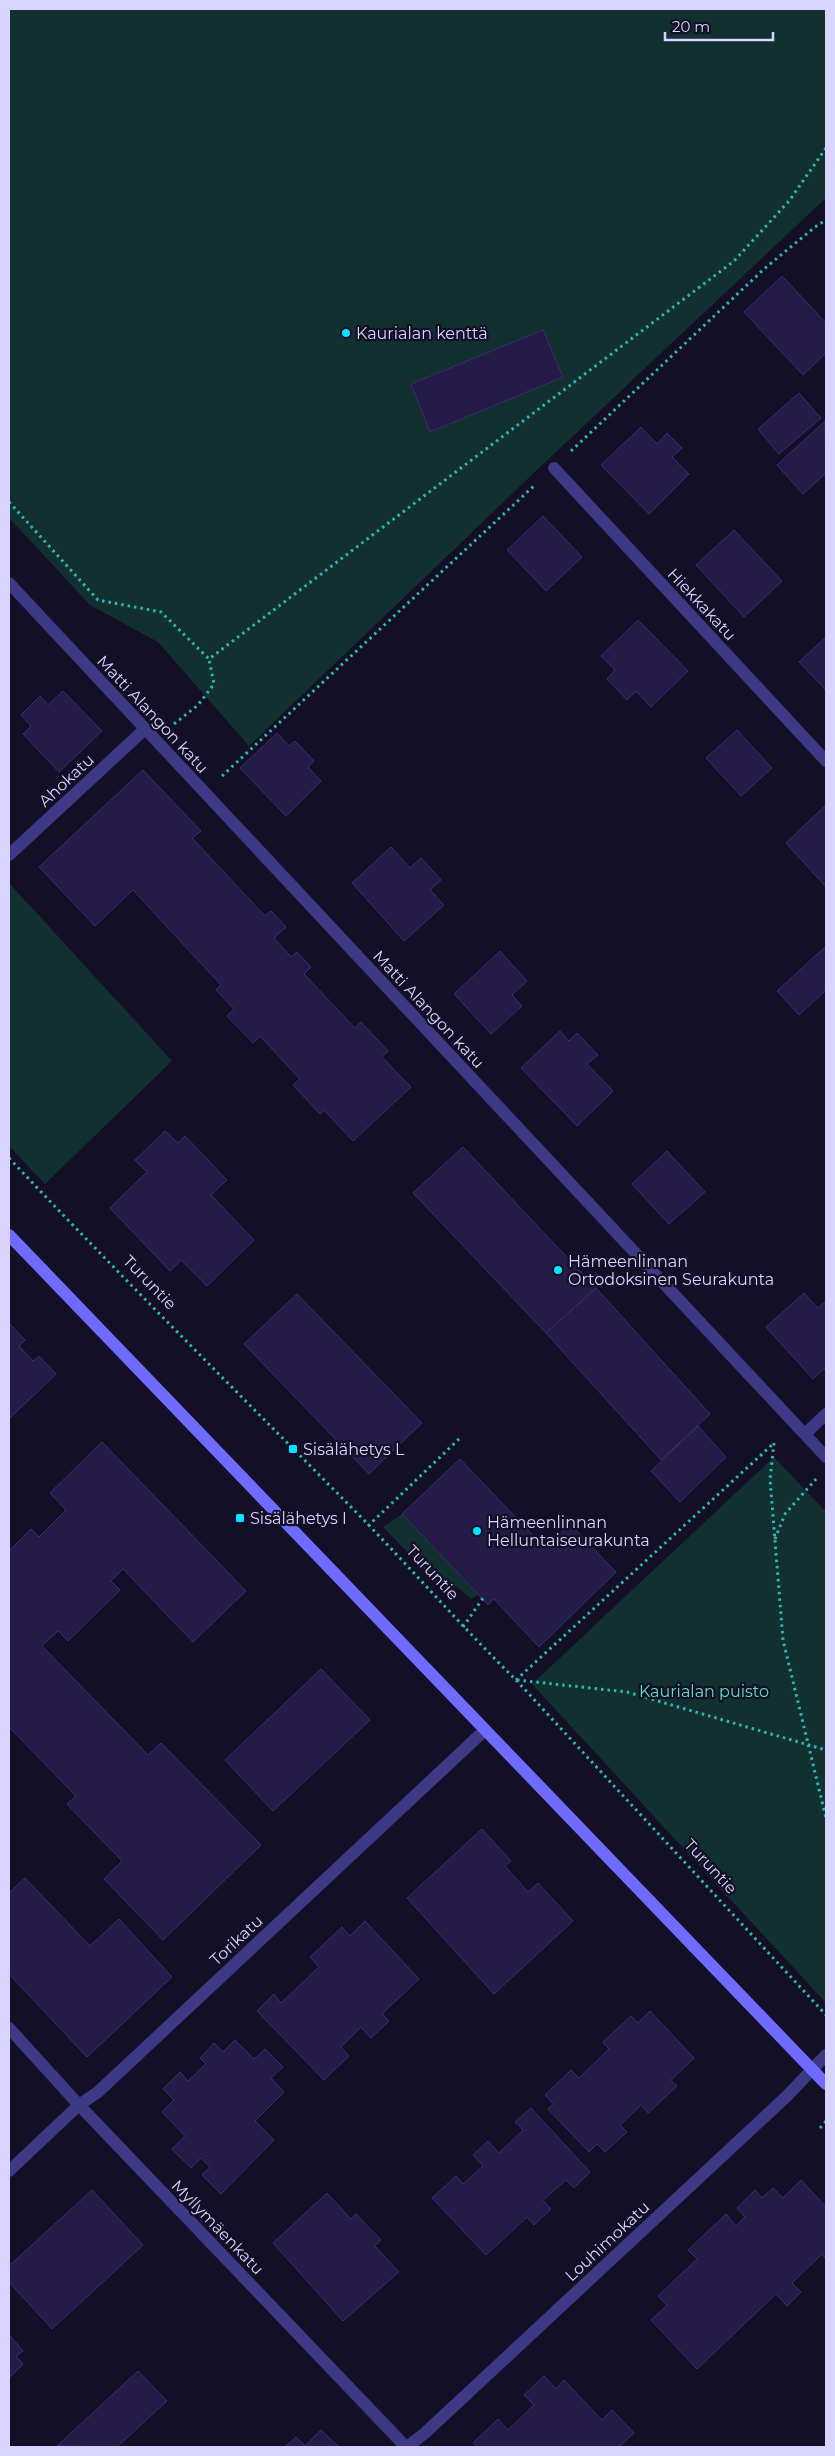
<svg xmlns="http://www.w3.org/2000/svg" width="835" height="2456" font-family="Montserrat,sans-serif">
  <rect width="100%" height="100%" fill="#130f26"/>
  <g fill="#12302f">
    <path d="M9,9H826V198L539,468L249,746L158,642L90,605L9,518Z"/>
    <path d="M11,885L172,1061L45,1184L9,1146V887Z"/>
    <path d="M774,1457L826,1512V2003L532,1684Z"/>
    <path d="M402,1514L479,1594L471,1599L456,1586L446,1592L383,1527Z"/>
  </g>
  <g fill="#241b47" stroke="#3b2d73">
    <path d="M782,276L826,323V353L803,375L744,312Z"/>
    <path d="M543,330L563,377L430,432L411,384Z"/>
    <path d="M799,393L821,418L779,454L758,429Z"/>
    <path d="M825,421L826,473L803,494L777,465Z"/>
    <path d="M641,427L657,444L667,433L682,448L672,457L689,474L649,514L601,465Z"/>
    <path d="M543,516L582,557L546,591L507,550Z"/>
    <path d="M734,530L782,581L744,617L696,565Z"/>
    <path d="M638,620L688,671L651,707L636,691L627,700L607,679L615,670L601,656Z"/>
    <path d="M826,637V690L799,662Z"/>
    <path d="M63,691L102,731L59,772L23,734L31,726L21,715L40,696L48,705Z"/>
    <path d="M737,730L772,768L741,796L706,758Z"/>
    <path d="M277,733L289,746L295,741L314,761L308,767L321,781L286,816L240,768Z"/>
    <path d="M143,770L201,831L192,838L265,916L271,911L286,927L274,938L291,957L297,952L311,967L304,974L355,1028L361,1022L388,1051L382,1057L411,1087L353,1141L324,1110L320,1114L293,1085L300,1079L260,1036L253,1043L227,1016L234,1009L216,990L221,985L133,890L95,926L39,867Z"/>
    <path d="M825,806L826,807V887L786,843Z"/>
    <path d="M391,847L410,868L421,858L441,880L430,890L444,905L404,941L352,883Z"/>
    <path d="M826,946V990L799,1015L777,991Z"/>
    <path d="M500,951L527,981L512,995L522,1006L491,1034L454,994Z"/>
    <path d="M560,1031L569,1041L577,1033L598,1055L587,1064L613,1091L577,1126L521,1068Z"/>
    <path d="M165,1131L178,1143L185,1136L227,1180L211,1195L254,1240L207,1286L181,1260L170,1271L110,1208L147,1172L135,1160Z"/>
    <path d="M463,1147L596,1288L546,1333L413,1193Z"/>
    <path d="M667,1151L705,1192L669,1224L632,1184Z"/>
    <path d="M596,1288L710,1414L661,1460L546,1333Z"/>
    <path d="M804,1293L818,1308L826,1301V1367L813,1379L766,1327Z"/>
    <path d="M297,1294L422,1423L369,1474L244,1344Z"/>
    <path d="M9,1323L25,1340L19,1346L33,1361L39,1356L56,1374L9,1419Z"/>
    <path d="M698,1426L726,1457L680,1502L651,1471Z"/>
    <path d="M102,1442L246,1591L193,1642L123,1569L111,1581L120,1590L68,1641L58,1631L42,1646L148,1755L161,1743L261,1845L163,1940L104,1879L122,1861L67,1804L76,1796L9,1727V1551L31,1529L39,1537L66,1510L50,1493Z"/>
    <path d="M460,1459L545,1548L570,1524L616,1572L539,1647L494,1599L488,1605L402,1514Z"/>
    <path d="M321,1669L370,1720L273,1811L225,1760Z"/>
    <path d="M482,1829L511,1861L505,1866L528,1892L538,1883L573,1921L494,1994L407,1898Z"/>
    <path d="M25,1878L90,1946L119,1919L172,1977L87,2057L9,1974V1893Z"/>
    <path d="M365,1921L419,1979L382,2014L389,2021L371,2038L361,2027L341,2047L349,2056L324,2080L257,2011L274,1994L281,2003L319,1967L310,1957L342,1927L350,1936Z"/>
    <path d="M650,2011L694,2058L671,2080L677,2086L648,2113L641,2105L620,2125L627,2132L605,2152L597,2144L589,2152L548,2109L553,2104L545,2095L571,2070L579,2078L609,2049L603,2042L631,2016L638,2023Z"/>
    <path d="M235,2040L254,2059L265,2049L283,2067L271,2078L284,2092L255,2121L274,2140L221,2194L202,2175L210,2167L201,2158L191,2168L172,2149L185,2136L162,2112L174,2100L163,2089L180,2072L188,2081L206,2064L200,2058L214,2043L223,2052Z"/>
    <path d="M531,2108L590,2172L574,2188L566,2180L543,2200L551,2209L534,2225L527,2217L486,2255L432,2198L456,2176L463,2184L483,2166L473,2155L488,2141L499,2153L523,2130L515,2122Z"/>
    <path d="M801,2180L826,2207V2259L822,2254L792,2283L801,2292L787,2306L776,2294L697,2369L651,2320L667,2305L658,2296L697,2259L688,2250L726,2214L736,2226L745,2217L737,2208L755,2190L762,2198L773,2188L783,2198Z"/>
    <path d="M92,2190L143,2245L52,2329L9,2282V2266Z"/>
    <path d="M327,2193L351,2219L356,2214L381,2240L375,2246L399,2272L343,2321L273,2243Z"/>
    <path d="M9,2335L23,2351L16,2356L23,2364L9,2378Z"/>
    <path d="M138,2371L167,2401L117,2447L57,2446Z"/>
    <path d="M544,2376L556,2389L564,2380L602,2420L612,2410L634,2433L619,2447H477L473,2443L498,2419L508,2430L534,2405L524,2395Z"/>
    <path d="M321,2430L339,2447H285L296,2437L305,2446Z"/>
  </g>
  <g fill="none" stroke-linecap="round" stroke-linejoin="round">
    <g stroke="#2fb8b0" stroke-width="3" stroke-dasharray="2.5 4" stroke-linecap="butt">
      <path d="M571,451L764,269L815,227L826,220"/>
      <path d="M9,502L98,600L161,612L209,659L734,261L789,201L826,148"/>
      <path d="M174,724L198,705L214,684L209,659"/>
      <path d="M222,776L536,484"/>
      <path d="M9,1158C122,1278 239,1394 355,1511C409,1566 460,1625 516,1680L826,2015"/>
      <path d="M774,1443L770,1479L783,1640L826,1818"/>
      <path d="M368,1526L460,1438"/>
      <path d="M775,1539L785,1514L816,1479"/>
      <path d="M463,1627L483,1598"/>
      <path d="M516,1680L773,1444"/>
      <path d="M517,1680L627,1692L826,1750"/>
      <path d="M820,2128L826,2121"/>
    </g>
    <g stroke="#3d3a85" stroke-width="12">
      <path d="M554,468L826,761"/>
      <path d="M9,583L826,1457"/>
      <path d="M9,855L145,729"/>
      <path d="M805,1434L826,1414"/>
      <path d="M9,2028L79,2105L406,2447"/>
      <path d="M9,2171L79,2105L98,2092L485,1730"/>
      <path d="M407,2447L425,2433L788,2095L826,2055"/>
    </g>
    <path stroke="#6f6bff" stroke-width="12" d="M9,1235L826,2084"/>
  </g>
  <g fill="#00e5ff" stroke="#130f26" stroke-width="2">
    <circle cx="346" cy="333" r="5"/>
    <circle cx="558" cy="1270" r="5"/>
    <rect x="288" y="1444" width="10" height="10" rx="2.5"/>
    <rect x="235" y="1513" width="10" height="10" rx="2.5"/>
    <circle cx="477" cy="1531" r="5"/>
  </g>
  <g text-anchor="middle" stroke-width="4.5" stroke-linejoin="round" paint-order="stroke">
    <g font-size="16" fill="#d9d4ff" stroke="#130f26" text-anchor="start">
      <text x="356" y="339">Kaurialan kenttä</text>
      <text x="568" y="1267">Hämeenlinnan<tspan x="568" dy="18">Ortodoksinen Seurakunta</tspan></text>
      <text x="303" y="1455">Sisälähetys L</text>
      <text x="250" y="1524">Sisälähetys I</text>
      <text x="487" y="1528">Hämeenlinnan<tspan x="487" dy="18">Helluntaiseurakunta</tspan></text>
    </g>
    <g font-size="16" fill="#d9d4ff" stroke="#130f26">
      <text transform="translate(702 604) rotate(47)" y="6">Hiekkakatu</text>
      <text transform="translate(153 714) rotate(47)" y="6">Matti Alangon katu</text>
      <text transform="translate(66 780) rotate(-43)" y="6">Ahokatu</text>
      <text transform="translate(429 1009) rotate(47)" y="6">Matti Alangon katu</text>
      <text transform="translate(150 1282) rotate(46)" y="6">Turuntie</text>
      <text transform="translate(433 1572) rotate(47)" y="6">Turuntie</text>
      <text transform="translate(711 1866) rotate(47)" y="6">Turuntie</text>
      <text transform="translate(236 1940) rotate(-43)" y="6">Torikatu</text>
      <text transform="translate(218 2227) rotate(46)" y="6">Myllymäenkatu</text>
      <text transform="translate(607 2241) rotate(-43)" y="6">Louhimokatu</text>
    </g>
    <g font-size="16" fill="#5fe0c0" stroke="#130f26">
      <text x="704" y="1697">Kaurialan puisto</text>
    </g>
  </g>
  <rect width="835" height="2456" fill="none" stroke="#d9d4ff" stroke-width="20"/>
  <path d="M665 32v8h108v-8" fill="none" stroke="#d9d4ff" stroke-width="2.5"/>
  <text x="672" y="32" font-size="15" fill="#d9d4ff" stroke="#130f26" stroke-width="4" paint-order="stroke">20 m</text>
</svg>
